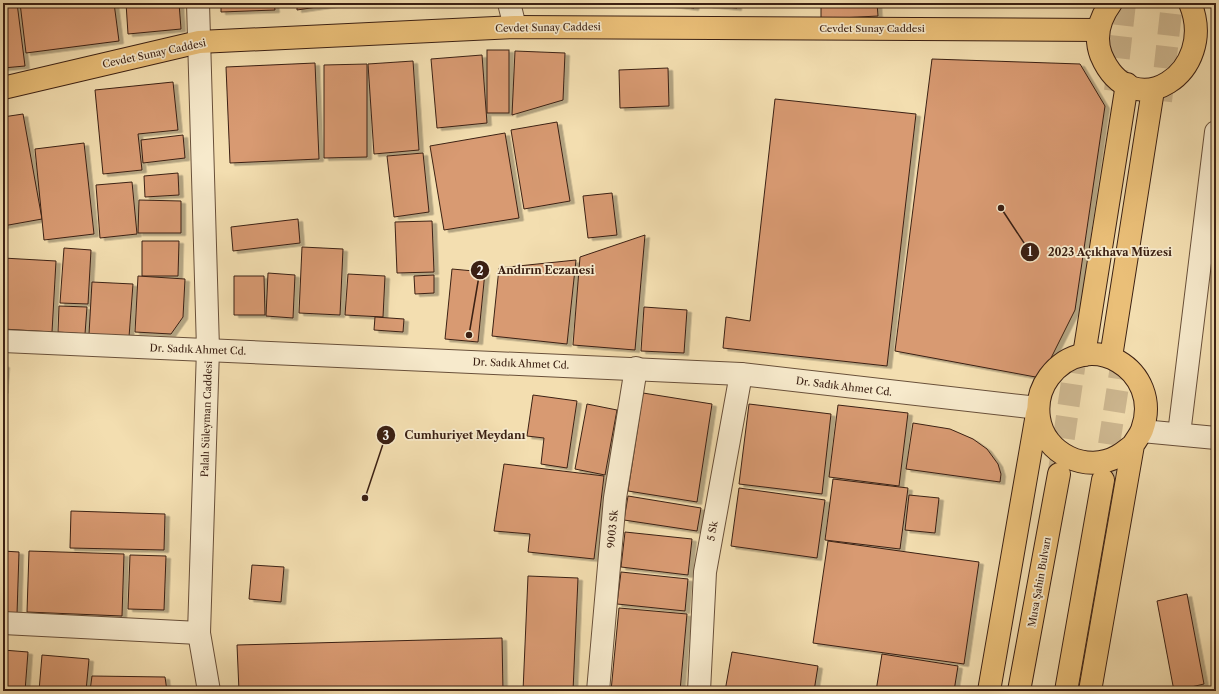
<svg xmlns="http://www.w3.org/2000/svg" width="1219" height="694" font-family="'Libre Caslon Text',serif">
  <defs>
    <filter id="shadow"><feDropShadow dx="4.5" dy="2.5" stdDeviation="0" flood-color="#0004"/></filter>
  </defs>
  <rect width="100%" height="100%" fill="#f3deb0"/>
  <filter id="stains"><feTurbulence type="fractalNoise" baseFrequency=".005" numOctaves="4"/><feColorMatrix values="0 0 0 0 .2 0 0 0 0 .09 0 0 0 0 .02 0 0 0 .5 -.17"/></filter>
  <radialGradient id="worn" r=".72"><stop offset=".6" stop-color="#630" stop-opacity="0"/><stop offset="1" stop-color="#630" stop-opacity=".3"/></radialGradient>
  <g fill="#d89a72" stroke="#3b2013" filter="url(#shadow)">
    <path d="M3,3H17L25,66L3,68Z"/>
    <path d="M20,3H114L119,41L26,53Z"/>
    <path d="M126,3H179L181,29L128,34Z"/>
    <path d="M221,3H274L275,10L221,12Z"/>
    <path d="M297,3H344L297,10Z"/>
    <path d="M659,3H695L694,8Z"/>
    <path d="M708,3H737V8L708,5Z"/>
    <path d="M821,3H877L878,16L821,19Z"/>
    <rect x="487" y="50" width="22" height="63"/>
    <path d="M515,51L565,53L563,100L512,115Z"/>
    <path d="M482,55L487,123L437,128L431,59Z"/>
    <path d="M932,59L1080,64L1105,106L1075,310L1041,378L895,351Z"/>
    <path d="M413,61L419,150L374,154L368,64Z"/>
    <path d="M315,63L319,159L230,163L226,67Z"/>
    <path d="M367,64V157L324,158V65Z"/>
    <path d="M668,68L669,106L620,108L619,70Z"/>
    <path d="M173,82L178,130L138,134L142,170L103,174L95,90Z"/>
    <path d="M775,99L916,114L887,366L723,348L726,317L750,321Z"/>
    <path d="M23,114L42,219L3,226V117Z"/>
    <path d="M557,122L570,201L524,209L511,130Z"/>
    <path d="M505,133L519,218L444,230L430,146Z"/>
    <path d="M183,135L185,158L143,163L141,140Z"/>
    <path d="M84,143L94,234L44,240L35,149Z"/>
    <path d="M423,153L429,212L394,217L387,156Z"/>
    <path d="M178,173L179,195L145,197L144,176Z"/>
    <path d="M132,182L137,234L100,238L96,185Z"/>
    <path d="M612,193L617,235L588,238L583,196Z"/>
    <path d="M139,200L181,201V233H138Z"/>
    <path d="M298,219L300,243L233,251L231,227Z"/>
    <path d="M432,221L434,272L397,273L395,222Z"/>
    <path d="M645,235L635,350L573,345L580,257Z"/>
    <path d="M142,241H179L178,276H142Z"/>
    <path d="M302,247L343,249L340,315L299,313Z"/>
    <path d="M64,248L91,250L88,304L60,303Z"/>
    <path d="M3,258L56,261L52,332L3,329Z"/>
    <path d="M576,260L567,344L492,336L499,268Z"/>
    <path d="M452,269L485,272L478,342L445,339Z"/>
    <path d="M268,273L295,275L293,318L266,316Z"/>
    <path d="M348,274L385,276L383,317L345,315Z"/>
    <path d="M434,275V293L415,294L414,276Z"/>
    <path d="M138,276L185,279L183,317L171,334L135,332Z"/>
    <path d="M234,276H264L265,315H234Z"/>
    <path d="M92,282L133,284L129,337L89,334Z"/>
    <path d="M59,306L87,307L85,334L58,332Z"/>
    <path d="M644,307L687,310L684,353L641,351Z"/>
    <path d="M375,317L404,319L403,332L374,330Z"/>
    <path d="M3,365H5L3,391Z"/>
    <path d="M643,393L712,404L697,502L628,491Z"/>
    <path d="M533,395L577,401L567,468L541,464L544,438L527,436Z"/>
    <path d="M587,404L617,410L605,475L575,469Z"/>
    <path d="M749,404L831,414L822,494L739,484Z"/>
    <path d="M838,405L908,413L899,486L829,477Z"/>
    <path d="M913,423L950,429L973,439L987,449L998,464L1001,474L1000,482L906,469Z"/>
    <path d="M504,464L604,476L594,559L528,552L530,534L494,531Z"/>
    <path d="M833,479L908,488L900,549L825,540Z"/>
    <path d="M739,488L825,500L817,558L731,546Z"/>
    <path d="M909,495L939,498L935,533L905,530Z"/>
    <path d="M628,496L701,508L697,531L624,520Z"/>
    <path d="M71,511L165,514L164,550L70,548Z"/>
    <path d="M625,532L692,539L688,575L621,567Z"/>
    <path d="M828,541L979,562L964,664L813,643Z"/>
    <path d="M3,551L19,552L17,614H3Z"/>
    <path d="M29,551L124,554L122,616L27,612Z"/>
    <path d="M130,555L166,556L164,610L128,609Z"/>
    <path d="M252,565L284,567L281,602L249,599Z"/>
    <path d="M621,572L688,579L685,611L617,604Z"/>
    <path d="M528,576L578,578L573,691H523Z"/>
    <path d="M1187,594L1204,684L1174,691L1157,601Z"/>
    <path d="M619,608L687,614L680,691H611Z"/>
    <path d="M502,638L503,691H239L237,645Z"/>
    <path d="M3,650L28,652L25,691H3Z"/>
    <path d="M732,652L818,666L814,691H725Z"/>
    <path d="M882,654L958,666L954,691H876Z"/>
    <path d="M42,655L89,659L86,691H39Z"/>
    <path d="M92,676L165,677L167,691H90Z"/>
  </g>
  <g fill="none" stroke-linecap="round" stroke-linejoin="round">
    <g stroke="#ceb891" stroke-width="22" stroke-dasharray="22 11" stroke-linecap="butt">
      <path d="M1115,91L1125,3"/>
      <path d="M1161,101L1172,3"/>
      <path d="M1059,471L1078,341"/>
      <path d="M1104,477L1124,347"/>
    </g>
    <g stroke="#69503a" stroke-width="24">
      <g id="minor">
        <path d="M198,3L208,349L199,633L209,691"/>
        <path d="M509,3L515,27"/>
        <path d="M3,341L741,374L1038,408"/>
        <path d="M1142,431L1216,438"/>
        <path d="M1179,434L1216,132"/>
        <path d="M3,623L199,633"/>
        <path d="M598,691L615,498L636,368"/>
        <path d="M699,691L705,572L741,374"/>
      </g>
    </g>
    <g stroke="#3b2013" stroke-width="24">
      <g id="major">
        <path d="M1111,3C1100,18 1094,36 1101,55C1132,129 1219,72 1190,3"/>
        <path d="M3,88L199,42L515,27L1098,30"/>
        <path d="M1084,355L1127,84"/>
        <path d="M1111,357L1153,90"/>
        <path d="M989,691L1037,414"/>
        <path d="M1019,691L1059,474"/>
        <path d="M1066,691L1103,480"/>
        <path d="M1090,691L1133,445C1136,440 1140,435 1142,430C1164,370 1088,325 1049,377C1040,389 1037,404 1039,418C1044,454 1087,474 1118,456C1123,453 1128,449 1133,445"/>
      </g>
    </g>
    <use href="#minor" stroke="#f7eacc" stroke-width="22"/>
    <use href="#major" stroke="#eabf78" stroke-width="22"/>
  </g>
  <g text-anchor="middle" stroke-width="3.5" stroke-linejoin="round" paint-order="stroke">
    <g font-size="10" fill="#3b2013" stroke="#f7eacc">
      <text transform="translate(548 27) rotate(-1)" y="4">Cevdet Sunay Caddesi</text>
      <text x="872" y="32">Cevdet Sunay Caddesi</text>
      <text transform="translate(154 53) rotate(-12)" y="4">Cevdet Sunay Caddesi</text>
      <text transform="translate(198 349) rotate(2)" y="4">Dr. Sadık Ahmet Cd.</text>
      <text transform="translate(521 363) rotate(2)" y="4">Dr. Sadık Ahmet Cd.</text>
      <text transform="translate(844 386) rotate(7)" y="4">Dr. Sadık Ahmet Cd.</text>
      <text transform="translate(206 419) rotate(-88)" y="4">Palalı Süleyman Caddesi</text>
      <text transform="translate(612 529) rotate(-85)" y="4">9003 Sk</text>
      <text transform="translate(712 531) rotate(-80)" y="4">5 Sk</text>
      <text transform="translate(1039 582) rotate(-80)" y="4">Musa Şahin Bulvarı</text>
    </g>
  </g>
  <path fill="none" stroke="#3b2013" stroke-width="1.5" d="M1001 208L1030 252M469 335L480 270M365 498L386 435"/>
  <g fill="#3b2013" stroke="#f7eacc" stroke-width="1.5">
    <circle cx="1001" cy="208" r="4"/>
    <circle cx="469" cy="335" r="4"/>
    <circle cx="365" cy="498" r="4"/>
    <circle cx="1030" cy="252" r="10"/>
    <circle cx="480" cy="270" r="10"/>
    <circle cx="386" cy="435" r="10"/>
  </g>
  <g font-size="12" text-anchor="middle" font-weight="bold" fill="#fff">
    <text x="1030" y="256">1</text>
    <text x="480" y="275">2</text>
    <text x="386" y="440">3</text>
  </g>
  <g font-size="11" text-anchor="middle" font-weight="bold" fill="#3b2013" stroke="#f7eacc" stroke-width="3.5" stroke-linejoin="round" paint-order="stroke">
    <text x="1110" y="256">2023 Açıkhava Müzesi</text>
    <text x="546" y="274">Andırın Eczanesi</text>
    <text x="465" y="439">Cumhuriyet Meydanı</text>
  </g>
  <rect width="1219" height="694" fill="none" stroke="#f3deb0" stroke-width="16"/>
  <rect x="4" y="4" width="1211" height="686" fill="none" stroke="#3b2013" stroke-width="2"/>
  <rect x="8" y="8" width="1203" height="678" fill="none" stroke="#3b2013"/>
  <rect width="100%" height="100%" filter="url(#stains)"/>
  <rect width="100%" height="100%" fill="url(#worn)"/>
</svg>
